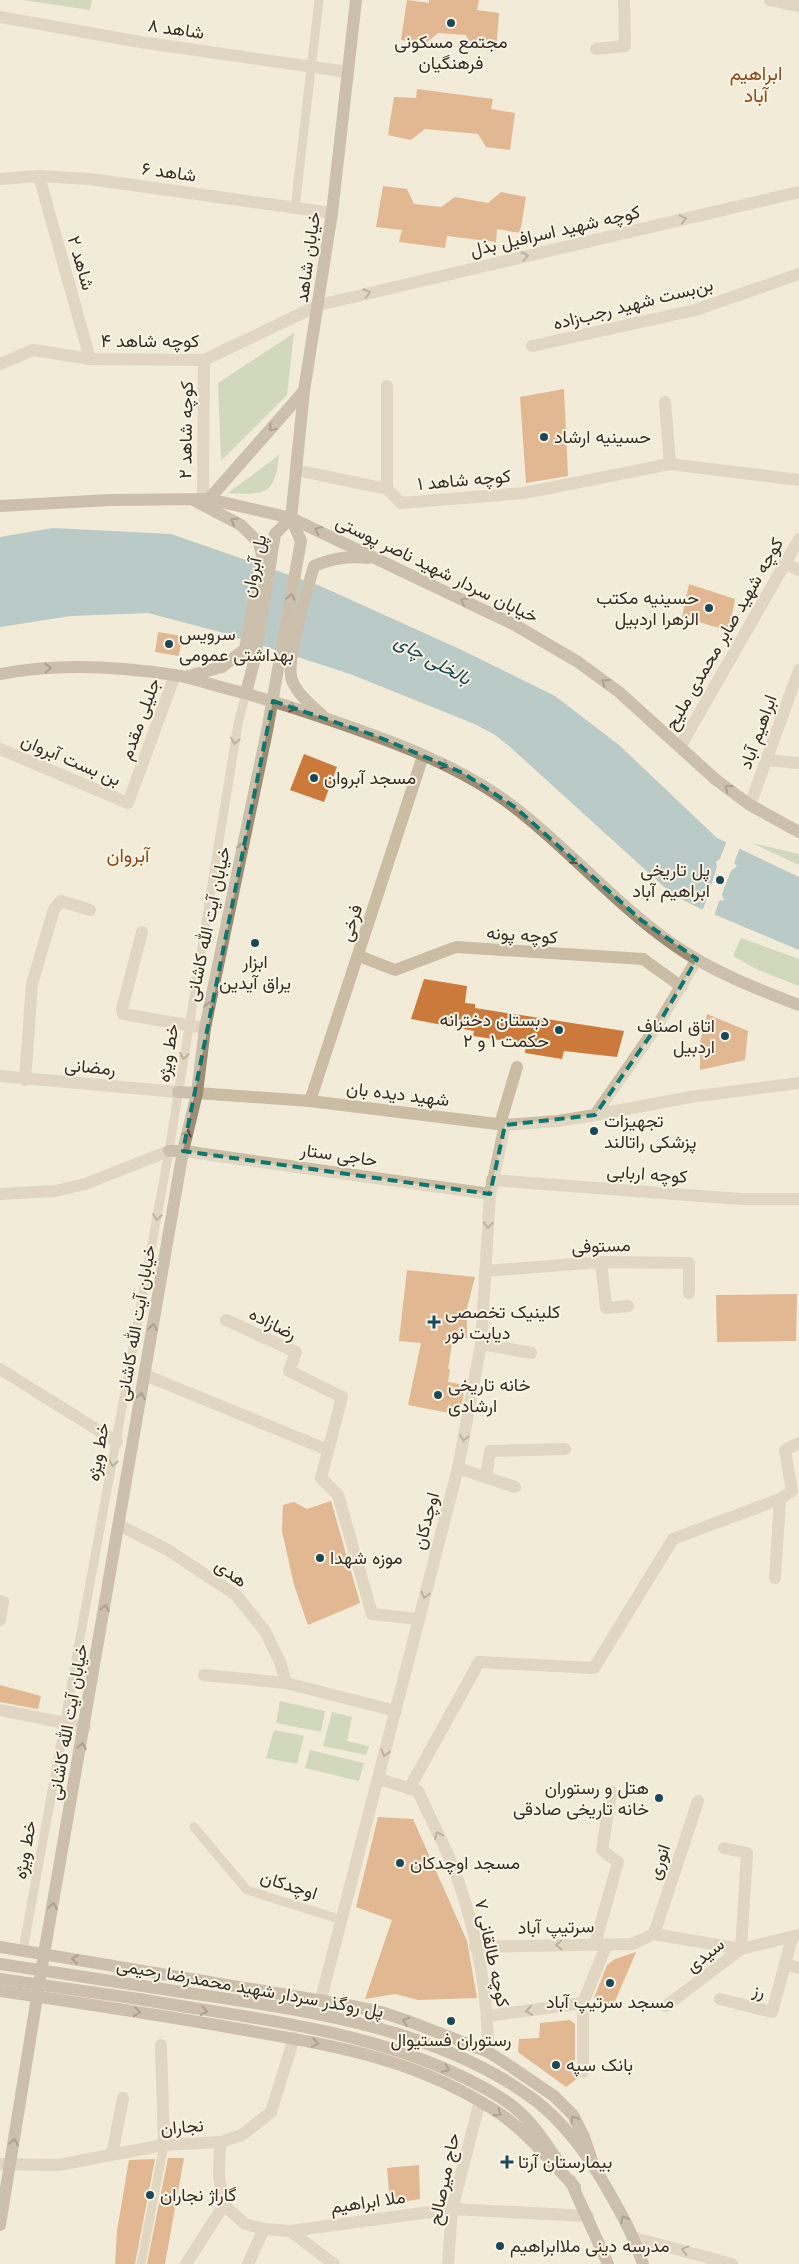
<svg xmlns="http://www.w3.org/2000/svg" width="799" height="2264" font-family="Helvetica,Vazirmatn,sans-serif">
  <rect width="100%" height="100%" fill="#f2ebd8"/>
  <g fill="#acc297">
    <path d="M23,0H92L90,10Z"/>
    <path d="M294,333L287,395L221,461L218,383Z"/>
    <path d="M279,455C275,496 265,495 228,493Z"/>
    <path d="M752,843L799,854V865Z"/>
    <path d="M741,938L799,959V986L758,970L733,956Z"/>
    <path d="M280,1701L325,1711L321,1732L276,1723Z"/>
    <path d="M332,1712L352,1717L347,1741L369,1746L366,1755L323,1746Z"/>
    <path d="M274,1730L304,1736L297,1764L266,1758Z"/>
    <path d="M310,1750L364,1763L359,1781L305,1768Z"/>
  </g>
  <path fill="#76a3b1" d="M53,528L171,534L318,585L464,651L555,696L619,745L717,838L799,877V950L699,908L673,895L509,746L495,735L477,725L350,674L220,632L148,613L71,616L0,627V537Z"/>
  <path fill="#f2ebd8" d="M727,840L740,847L734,863L737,866L731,871L722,894L724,900L719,901L714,917L702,912L707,898L704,891L710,889L717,866L716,862L720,859Z"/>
  <g fill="#cc7a3c">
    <path d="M407,0L429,3V0H479L477,10L499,13L496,51L473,49L466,35L438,33L426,43L401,40Z"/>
    <path d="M417,89L493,99L491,109L515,113L510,150L486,147L478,134L425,129L411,140L388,135L394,97L416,98Z"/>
    <path d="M383,186L407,189L414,204L441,207L455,197L488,203L501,192L526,197L520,233L497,229L496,242L447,236L445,248L399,242L402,230L376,227Z"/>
    <path d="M564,389L568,476L526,483L520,397Z"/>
    <path d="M689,584L735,599L729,631L682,617Z"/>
    <path d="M158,632L182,636L179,656L155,652Z"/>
    <path d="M304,754L337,767L324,802L290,790Z"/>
    <path d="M424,979L467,986L465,1003L475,1004V1008L624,1031L617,1057L564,1051L562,1059L525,1053L526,1044L473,1036L474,1031L411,1019Z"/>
    <path d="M707,1014L748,1031L745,1060L700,1070V1042Z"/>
    <path d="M407,1270L475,1277L467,1308V1338L453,1337L448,1369H450L448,1382L465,1385L460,1415L408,1405L421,1343L399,1341Z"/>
    <path d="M797,1294L796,1341L717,1342L716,1295Z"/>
    <path d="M331,1501L360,1603L308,1625L294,1585L282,1531L283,1505L294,1502L307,1509Z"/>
    <path d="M0,1685L41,1696L38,1709L0,1702Z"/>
    <path d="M378,1817L413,1819L467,1941L477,1998L418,2000L395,1994L365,1999L392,1920L356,1907Z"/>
    <path d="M636,1952L613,2006L594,1998L607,1965L615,1959Z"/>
    <path d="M570,2020L575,2024V2072L578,2078L566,2087L518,2052L519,2039L539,2038L540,2023Z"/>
    <path d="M168,2158H184L165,2264H147Z"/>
    <path d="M155,2159L135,2264H115L117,2231L129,2160Z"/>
    <path d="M419,2165L420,2199L390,2204L387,2168Z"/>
  </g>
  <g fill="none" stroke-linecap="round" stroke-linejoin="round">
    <g stroke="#cbbda4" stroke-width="9">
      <path d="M295,208L319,0"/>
      <path d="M194,1827L247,1890L342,1920"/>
      <path d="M23,1950L169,1151L238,724L246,693"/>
      <path d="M141,2264L164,2145"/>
    </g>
    <g stroke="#cbbda4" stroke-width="12">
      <path d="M770,0L799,6"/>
      <path d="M596,49L625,46L624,0"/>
      <path d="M39,176L90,359"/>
      <path d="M0,179L39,176L90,179L332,213"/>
      <path d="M532,346L695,310L799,274"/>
      <path d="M0,364L33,350L90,359L204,360L319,305L799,192"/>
      <path d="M387,386V489"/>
      <path d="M665,402L670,464"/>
      <path d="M296,470L387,489L401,503L524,493L670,464L799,480"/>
      <path d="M203,500L204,360"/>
      <path d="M784,563L799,570"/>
      <path d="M680,747L799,539"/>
      <path d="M0,749L128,803L175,675"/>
      <path d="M767,760L799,763"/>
      <path d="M750,805L799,670"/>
      <path d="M142,932L122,1009L123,1014L205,1028"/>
      <path d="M359,956L395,970L456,947L643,959L682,987"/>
      <path d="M0,1076L178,1092"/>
      <path d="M25,1080L32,984L54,909L61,901L90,910"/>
      <path d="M197,1093L310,1101L505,1125L558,1121L595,1115L659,1023L697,959"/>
      <path d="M310,1101L423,756"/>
      <path d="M595,1115L690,1097L799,1083"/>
      <path d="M500,1124L517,1067"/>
      <path d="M183,1151L490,1194"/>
      <path d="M492,1180L740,1199H799"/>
      <path d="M0,1194L55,1191L85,1184L169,1151"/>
      <path d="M601,1262L606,1308L628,1306"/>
      <path d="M485,1271L601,1262L689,1263V1293"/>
      <path d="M226,1320L296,1352L289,1371L342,1397L321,1478L338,1495L372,1614L418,1619"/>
      <path d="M481,1344L531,1353"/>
      <path d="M0,1369L117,1442"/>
      <path d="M145,1375L328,1450"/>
      <path d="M458,1468L515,1487"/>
      <path d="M486,1478L490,1451L565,1449"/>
      <path d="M119,1525L168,1550L236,1595L265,1631L280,1662L286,1683L396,1711"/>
      <path d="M775,1578L780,1499"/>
      <path d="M0,1601L3,1602L0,1620"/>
      <path d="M204,1675L286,1683"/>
      <path d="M0,1710L85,1727"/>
      <path d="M379,1779L418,1791C428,1813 439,1835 449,1857C474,1917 488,1987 488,2052"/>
      <path d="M409,1789L479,1662L594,1668L673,1539L780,1499L792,1491L785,1450L799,1443"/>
      <path d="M724,1848L747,1853L741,1949"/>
      <path d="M654,1934L698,1801"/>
      <path d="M595,1944L618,1862L602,1850L611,1792"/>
      <path d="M475,1947L632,1944L654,1934L741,1949"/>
      <path d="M785,1964L799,1968"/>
      <path d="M720,1999L772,2012L792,1938"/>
      <path d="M316,2000L321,1999L458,1468L481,1344L490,1194L505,1125"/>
      <path d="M666,2006L741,1949L799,1935"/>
      <path d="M488,2016L583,2003L607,1944"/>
      <path d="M161,2045L164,2145"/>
      <path d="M583,2072V2003"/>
      <path d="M220,2142L219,2176L224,2205L245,2224L264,2229L290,2231L452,2209L588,2216"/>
      <path d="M112,2155L123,2098"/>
      <path d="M0,2164L58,2165L164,2145L220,2142L242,2135L271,2112L294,2038"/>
      <path d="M290,2231L334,2264"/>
      <path d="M635,2238L732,2264"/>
      <path d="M186,2264L224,2205"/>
      <path d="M248,2264L264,2229"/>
      <path d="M448,2264L452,2209L480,2101"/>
    </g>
    <path stroke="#cbbda4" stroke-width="12" d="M0,17L140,42L348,72"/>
    <g stroke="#9e8c75" stroke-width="12">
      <path d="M209,499L304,391"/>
      <path d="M0,506L109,500L209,499L291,518L515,625L578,662L619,692L715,779L750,805L799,832"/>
      <path d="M0,674C56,663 117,666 174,675C189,677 203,682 217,686C257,696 295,708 333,721C397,743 460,766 514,807C570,850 616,905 674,945C711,971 757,989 799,1005"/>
      <path d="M188,676L222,667L245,649L262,555L259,543L241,525L195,501"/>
      <path d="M246,693L255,658L275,534L291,518"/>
      <path d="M322,715C311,705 297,694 292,680C285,662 308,587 314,566C333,558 348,556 368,558"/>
      <path d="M178,1092L197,1093"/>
      <path d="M169,1151H183"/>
      <path d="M0,1947L347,2005L381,2012L411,2022L488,2052L504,2062L554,2096L573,2115L584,2137L593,2164"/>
      <path d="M143,1986C273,2007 428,2019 536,2101C567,2125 590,2158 609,2192C623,2217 634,2236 643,2264"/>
      <path d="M0,1991C80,2003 160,2015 239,2029C335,2046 416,2058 499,2113C527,2132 551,2162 575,2187"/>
      <path d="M139,1999C248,2018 362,2028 463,2077C481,2086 499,2095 515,2108C533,2123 545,2142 558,2161"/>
      <path d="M570,2180L608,2264"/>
      <path d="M0,2225L44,1954L183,1151L197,1093L205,1028L267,731L301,541L291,518L294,490L304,391L332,213L356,0"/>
    </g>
    <g stroke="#9e8c75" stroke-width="12">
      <path d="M0,1964L143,1986"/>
      <path d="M0,1979L139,1999"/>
    </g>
  </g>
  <defs><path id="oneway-chevron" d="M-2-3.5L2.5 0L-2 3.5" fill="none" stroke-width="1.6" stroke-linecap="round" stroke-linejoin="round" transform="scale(1.25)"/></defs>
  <g stroke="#796e5f">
    <use href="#oneway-chevron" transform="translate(683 219) rotate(-13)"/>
    <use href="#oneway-chevron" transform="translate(525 256) rotate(-13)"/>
    <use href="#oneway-chevron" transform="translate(367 293) rotate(-14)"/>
    <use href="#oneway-chevron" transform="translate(235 741) rotate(99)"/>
    <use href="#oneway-chevron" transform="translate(184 1056) rotate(99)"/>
    <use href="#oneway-chevron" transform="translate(157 1217) rotate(100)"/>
    <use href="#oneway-chevron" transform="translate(488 1225) rotate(94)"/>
    <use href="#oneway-chevron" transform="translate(464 1438) rotate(100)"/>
    <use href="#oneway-chevron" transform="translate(113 1463) rotate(101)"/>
    <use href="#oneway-chevron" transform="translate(425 1595) rotate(104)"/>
    <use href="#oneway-chevron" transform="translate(385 1753) rotate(104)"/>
    <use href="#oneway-chevron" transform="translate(438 1835) rotate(-115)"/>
    <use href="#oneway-chevron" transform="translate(559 1945) rotate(179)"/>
    <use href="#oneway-chevron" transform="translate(529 2011) rotate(172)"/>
    <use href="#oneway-chevron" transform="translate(685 2250) rotate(-165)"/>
  </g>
  <g stroke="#554a3e">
    <use href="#oneway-chevron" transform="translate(272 428) rotate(131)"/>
    <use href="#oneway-chevron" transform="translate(234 521) rotate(-152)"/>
    <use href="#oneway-chevron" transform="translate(318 530) rotate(-155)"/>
    <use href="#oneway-chevron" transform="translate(291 597) rotate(-80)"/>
    <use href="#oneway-chevron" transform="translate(464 601) rotate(-154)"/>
    <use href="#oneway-chevron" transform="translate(48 668) rotate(-1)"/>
    <use href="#oneway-chevron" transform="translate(605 682) rotate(-144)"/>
    <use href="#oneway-chevron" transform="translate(293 708) rotate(18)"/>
    <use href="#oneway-chevron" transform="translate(445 765) rotate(25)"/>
    <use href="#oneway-chevron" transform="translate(728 788) rotate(-143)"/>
    <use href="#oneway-chevron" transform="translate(242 846) rotate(-78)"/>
    <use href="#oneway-chevron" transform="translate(575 861) rotate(42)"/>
    <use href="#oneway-chevron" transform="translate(209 1005) rotate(-78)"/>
    <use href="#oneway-chevron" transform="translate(187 1133) rotate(-76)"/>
    <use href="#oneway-chevron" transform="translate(153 1327) rotate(-81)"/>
    <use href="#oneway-chevron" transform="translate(141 1396) rotate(-80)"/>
    <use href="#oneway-chevron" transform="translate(105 1608) rotate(-80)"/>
    <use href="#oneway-chevron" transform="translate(82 1746) rotate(-80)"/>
    <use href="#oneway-chevron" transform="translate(53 1906) rotate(-80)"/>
    <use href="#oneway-chevron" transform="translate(75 1959) rotate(-171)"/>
    <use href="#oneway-chevron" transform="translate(204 2011) rotate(10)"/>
    <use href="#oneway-chevron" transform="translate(137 2012) rotate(9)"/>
    <use href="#oneway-chevron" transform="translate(406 2021) rotate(-161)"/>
    <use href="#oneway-chevron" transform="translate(315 2043) rotate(11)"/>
    <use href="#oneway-chevron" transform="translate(446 2069) rotate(26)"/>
    <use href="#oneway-chevron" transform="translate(498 2113) rotate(35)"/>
    <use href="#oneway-chevron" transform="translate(574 2119) rotate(-123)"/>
    <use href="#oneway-chevron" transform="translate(14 2142) rotate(-81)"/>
    <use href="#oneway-chevron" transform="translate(624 2219) rotate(-119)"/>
  </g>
  <path d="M0 0H799V2264H0ZM273,701L376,736L463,773L516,808L641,920L697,959L659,1023L595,1115L505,1125L490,1194L183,1151Z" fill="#f2ebd8" fill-opacity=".55" fill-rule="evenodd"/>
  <path fill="none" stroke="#0f766e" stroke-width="4" stroke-dasharray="10 6" stroke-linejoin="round" d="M273,701L376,736L463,773L516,808L641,920L697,959L659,1023L595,1115L505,1125L490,1194L183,1151Z"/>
  <g fill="#194959" stroke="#faf4e4" stroke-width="2">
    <circle cx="451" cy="23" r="5"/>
    <circle cx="544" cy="437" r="5"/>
    <circle cx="709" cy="608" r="5"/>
    <circle cx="169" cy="644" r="5"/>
    <circle cx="314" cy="778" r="5"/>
    <circle cx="720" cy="880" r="5"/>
    <circle cx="255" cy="943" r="5"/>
    <circle cx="559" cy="1030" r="5"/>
    <circle cx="725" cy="1036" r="5"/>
    <circle cx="594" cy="1131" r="5"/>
    <path d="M431.5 1314.5h5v5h5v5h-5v5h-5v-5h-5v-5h5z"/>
    <circle cx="438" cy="1395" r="5"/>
    <circle cx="320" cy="1558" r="5"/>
    <circle cx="659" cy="1798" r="5"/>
    <circle cx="400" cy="1863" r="5"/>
    <circle cx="610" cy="1983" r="5"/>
    <circle cx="451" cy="2021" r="5"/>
    <circle cx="556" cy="2065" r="5"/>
    <path d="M504.5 2154.5h5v5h5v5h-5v5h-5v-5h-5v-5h5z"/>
    <circle cx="150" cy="2195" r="5"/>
    <circle cx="500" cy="2246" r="5"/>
  </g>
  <g text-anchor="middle" stroke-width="4" stroke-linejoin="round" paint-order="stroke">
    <g font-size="18" fill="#362e26" stroke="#faf4e4">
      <text transform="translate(176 29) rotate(8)" y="6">شاهد ۸</text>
      <text transform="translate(169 172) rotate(8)" y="6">شاهد ۶</text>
      <text transform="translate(555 231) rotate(-13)" y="6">کوچه شهید اسرافیل بذل</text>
      <text transform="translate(308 257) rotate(-82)" y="6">خیابان شاهد</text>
      <text transform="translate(81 263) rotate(74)" y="6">شاهد ۲</text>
      <text transform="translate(633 304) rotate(-14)" y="6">بن‌بست شهید رجب‌زاده</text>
      <text x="150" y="347">کوچه شاهد ۴</text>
      <text transform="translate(186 430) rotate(-89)" y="6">کوچه شاهد ۲</text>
      <text transform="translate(464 480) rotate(-5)" y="6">کوچه شاهد ۱</text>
      <text transform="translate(254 566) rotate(-78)" y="6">پل آبروان</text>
      <text transform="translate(437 569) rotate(26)" y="6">خیابان سردار شهید ناصر پوستی</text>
      <text transform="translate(724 634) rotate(-60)" y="6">کوچه شهید صابر محمدی ملیح</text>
      <text transform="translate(140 719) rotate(-70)" y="6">جلیلی مقدم</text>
      <text transform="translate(758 732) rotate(-70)" y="6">ابراهیم آباد</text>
      <text transform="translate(71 760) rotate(23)" y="6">بن بست آبروان</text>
      <text transform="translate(351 923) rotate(-72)" y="6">فرخی</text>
      <text transform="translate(208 924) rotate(-78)" y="6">خیابان آیت الله کاشانی</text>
      <text transform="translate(522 935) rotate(4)" y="6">کوچه پونه</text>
      <text transform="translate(168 1053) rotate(-81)" y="6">خط ویژه</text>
      <text transform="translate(90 1067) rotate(5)" y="6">رمضانی</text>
      <text transform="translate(398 1094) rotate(7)" y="6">شهید دیده بان</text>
      <text transform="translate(339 1155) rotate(8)" y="6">حاجی ستار</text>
      <text transform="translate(647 1174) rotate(4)" y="6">کوچه اربابی</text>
      <text transform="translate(601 1246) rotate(-2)" y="6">مستوفی</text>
      <text transform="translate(136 1323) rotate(-80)" y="6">خیابان آیت الله کاشانی</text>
      <text transform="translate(273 1324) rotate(27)" y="6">رضازاده</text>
      <text transform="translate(98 1452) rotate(-80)" y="6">خط ویژه</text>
      <text transform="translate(426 1521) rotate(-75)" y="6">اوچدکان</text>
      <text transform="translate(231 1573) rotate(36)" y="6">هدی</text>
      <text transform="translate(68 1722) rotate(-80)" y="6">خیابان آیت الله کاشانی</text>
      <text transform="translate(25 1850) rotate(-80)" y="6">خط ویژه</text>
      <text transform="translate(659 1862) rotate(-72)" y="6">انوری</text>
      <text transform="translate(289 1885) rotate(18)" y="6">اوچدکان</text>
      <text transform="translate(556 1927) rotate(-1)" y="6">سرتیپ آباد</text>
      <text transform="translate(492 1953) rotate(78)" y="6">کوچه طالقانی ۷</text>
      <text transform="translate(705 1955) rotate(-38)" y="6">سیدی</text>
      <text transform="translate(250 1988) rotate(10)" y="6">پل روگذر سردار شهید محمدرضا رحیمی</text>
      <text transform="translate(759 1991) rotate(14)" y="6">رز</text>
      <text transform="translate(182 2127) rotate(-5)" y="6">نجاران</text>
      <text transform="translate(444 2179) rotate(-78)" y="6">حاج میرصالح</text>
      <text transform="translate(368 2202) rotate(-8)" y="6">ملا ابراهیم</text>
    </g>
    <g font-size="18" fill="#362e26" stroke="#faf4e4" text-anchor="start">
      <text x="451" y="48" text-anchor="middle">مجتمع مسکونی<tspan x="451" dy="21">فرهنگیان</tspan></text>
      <text x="554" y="443">حسینیه ارشاد</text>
      <text x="699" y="604" text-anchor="end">حسینیه مکتب<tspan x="699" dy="21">الزهرا اردبیل</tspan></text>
      <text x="179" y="640">سرویس<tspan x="179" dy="21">بهداشتی عمومی</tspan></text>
      <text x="324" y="784">مسجد آبروان</text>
      <text x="710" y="876" text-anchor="end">پل تاریخی<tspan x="710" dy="21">ابراهیم آباد</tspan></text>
      <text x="255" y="968" text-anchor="middle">ابزار<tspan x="255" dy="21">یراق آیدین</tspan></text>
      <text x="549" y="1026" text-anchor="end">دبستان دخترانه<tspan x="549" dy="21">حکمت ۱ و ۲</tspan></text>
      <text x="715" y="1032" text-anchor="end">اتاق اصناف<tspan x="715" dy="21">اردبیل</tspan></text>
      <text x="604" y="1127">تجهیزات<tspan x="604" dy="21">پزشکی راتالند</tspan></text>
      <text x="445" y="1318">کلینیک تخصصی<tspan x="445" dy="21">دیابت نور</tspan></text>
      <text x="448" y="1391">خانه تاریخی<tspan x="448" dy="21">ارشادی</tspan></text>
      <text x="330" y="1564">موزه شهدا</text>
      <text x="649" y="1794" text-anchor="end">هتل و رستوران<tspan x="649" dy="21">خانه تاریخی صادقی</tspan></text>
      <text x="410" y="1869">مسجد اوچدکان</text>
      <text x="610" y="2008" text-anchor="middle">مسجد سرتیپ آباد</text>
      <text x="451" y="2046" text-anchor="middle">رستوران فستیوال</text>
      <text x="566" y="2071">بانک سپه</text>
      <text x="518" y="2168">بیمارستان آرتا</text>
      <text x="160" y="2201">گاراژ نجاران</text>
      <text x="510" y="2252">مدرسه دینی ملاابراهیم</text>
    </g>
    <g font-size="19" fill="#894a1b" stroke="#faf4e4">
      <text x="756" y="80">ابراهیم<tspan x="756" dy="22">آباد</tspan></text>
      <text x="128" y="862">آبروان</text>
    </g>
    <g font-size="19" font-style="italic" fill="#194959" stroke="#faf4e4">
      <text transform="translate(433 659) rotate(29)" y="7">بالخلی چای</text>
    </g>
  </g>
</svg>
